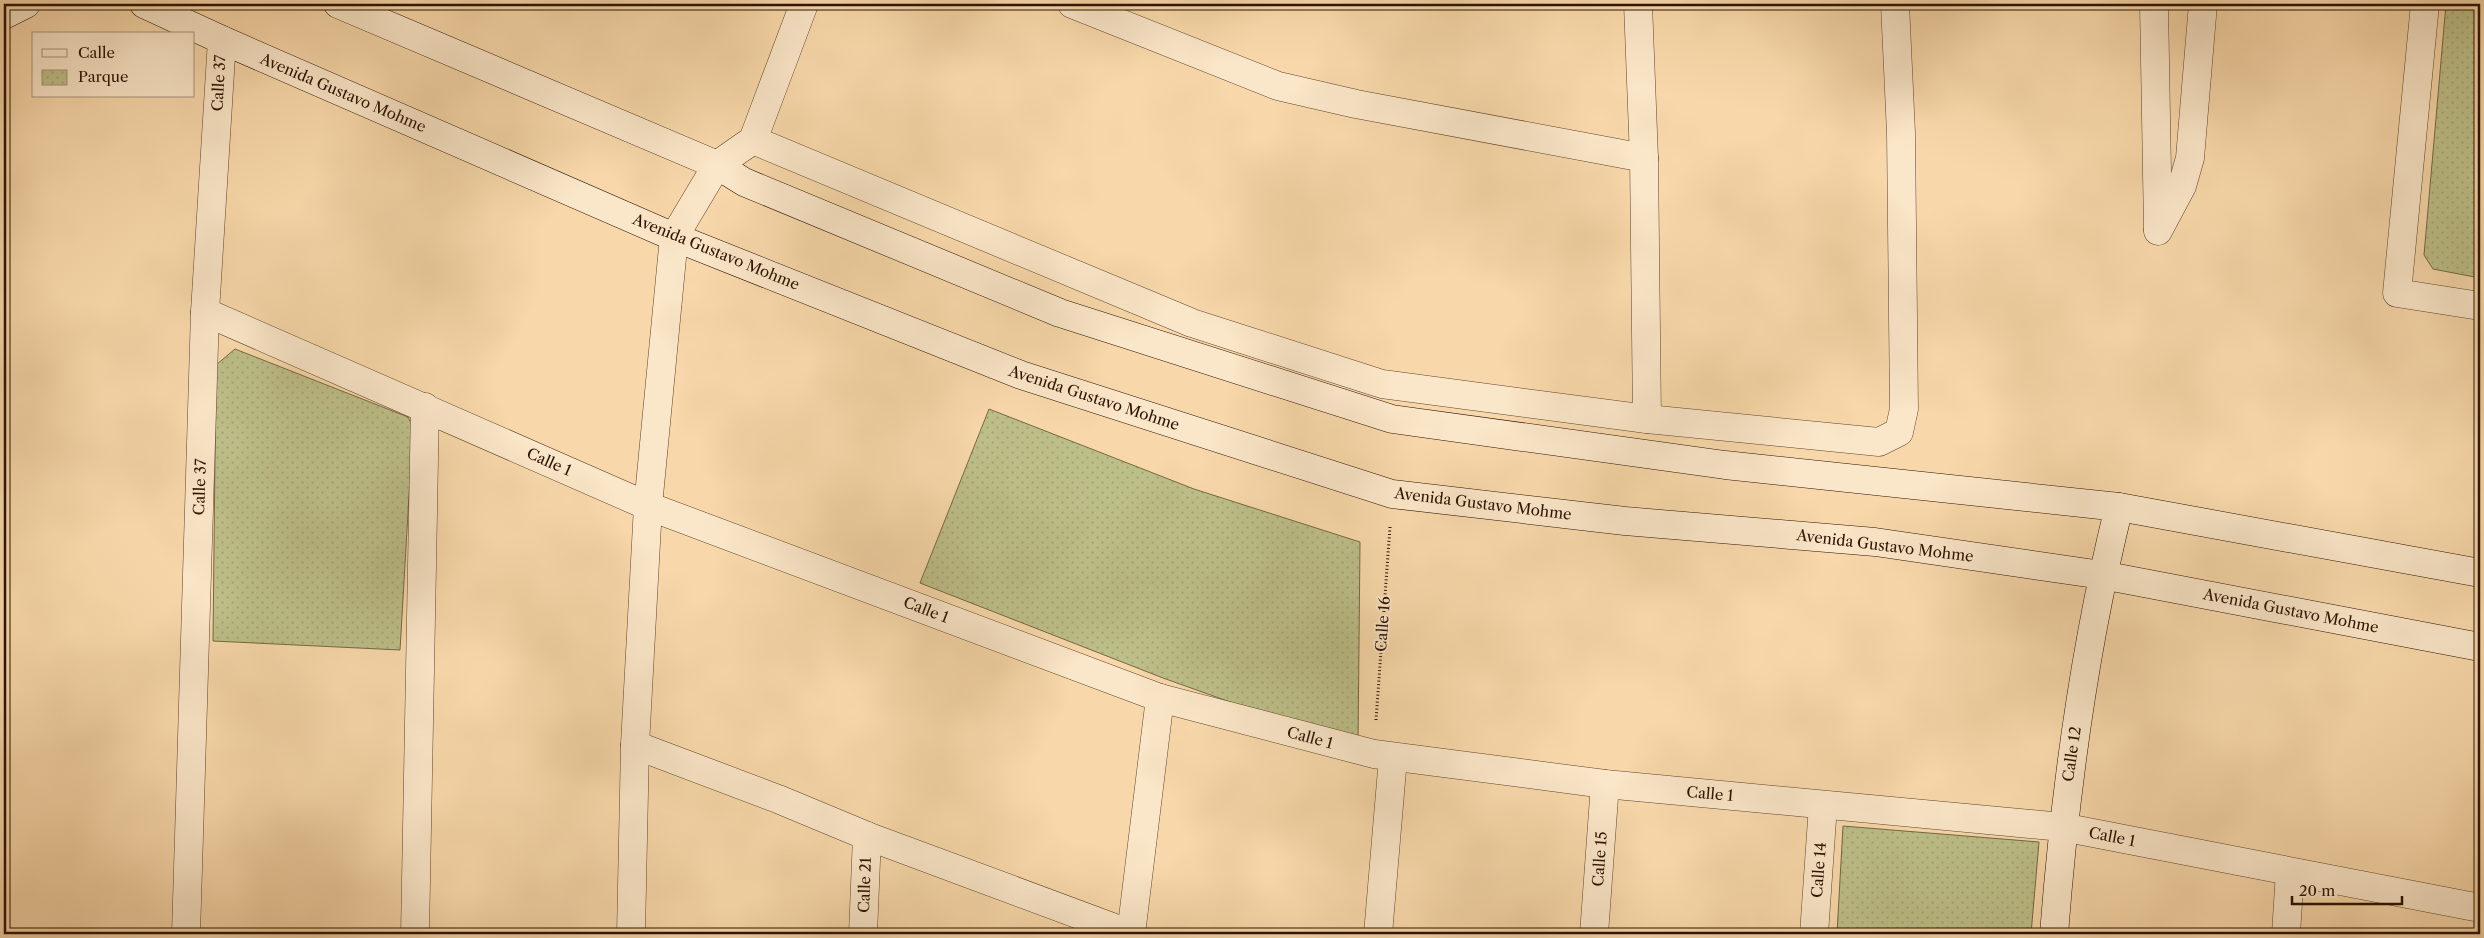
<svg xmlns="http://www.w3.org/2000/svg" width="2484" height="938" font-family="'Libre Caslon Text',serif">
  <defs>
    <pattern id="park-dots" width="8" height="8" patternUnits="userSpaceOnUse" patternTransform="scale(1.25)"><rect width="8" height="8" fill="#bdbf89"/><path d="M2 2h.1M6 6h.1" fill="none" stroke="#a3a374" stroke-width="1.8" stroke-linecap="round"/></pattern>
  </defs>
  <rect width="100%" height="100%" fill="#f8d8aa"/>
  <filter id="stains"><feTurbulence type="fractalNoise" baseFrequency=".004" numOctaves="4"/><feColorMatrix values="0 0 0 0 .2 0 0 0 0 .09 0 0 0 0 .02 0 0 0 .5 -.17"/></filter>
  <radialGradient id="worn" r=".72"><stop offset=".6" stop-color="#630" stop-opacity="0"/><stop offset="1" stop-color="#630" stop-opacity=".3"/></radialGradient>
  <g fill="url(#park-dots)" stroke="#756844">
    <path d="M2446,4H2480V278L2433,269L2424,255Z"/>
    <path d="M235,349L408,417L413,427L400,650L213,641L216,365Z"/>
    <path d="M989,409L1194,489L1360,542L1358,743L1331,738L1163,678L920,583Z"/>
    <path d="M1843,826L2039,842L2031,934H1837Z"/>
  </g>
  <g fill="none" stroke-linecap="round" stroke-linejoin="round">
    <g stroke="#60442a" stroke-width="29">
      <g id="street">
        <path d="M1072,4L1278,86L1356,104L1644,158"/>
        <path d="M1638,4L1644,158L1647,419"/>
        <path d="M2154,4L2158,229"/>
        <path d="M2425,4L2397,293L2480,306"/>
        <path d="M753,140L1192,323L1382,384L1647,419L1879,442L1899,432L1904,409L1901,133L1895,4"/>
        <path d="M2158,231L2182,186L2190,158L2203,4"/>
        <path d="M205,312L648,506L1160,698L1374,754L1605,784L2062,827L2480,908"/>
        <path d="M635,745L778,799L867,836L1131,934"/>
        <path d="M186,934L205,312L222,40"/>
        <path d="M415,934L425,407"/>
        <path d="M631,934L635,745L648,506L674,237L717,165L753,140L804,4"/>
        <path d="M863,934L867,836"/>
        <path d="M1131,934L1160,698"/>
        <path d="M1378,934L1393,758"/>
        <path d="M1594,934L1605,784"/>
        <path d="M1814,934L1823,805"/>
        <path d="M2286,934L2290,872"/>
      </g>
    </g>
    <g stroke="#2d1200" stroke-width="29">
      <g id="secondary">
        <path d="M144,4L222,40L674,237L1021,375L1392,494L1625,521L1875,542L2102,575L2480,647"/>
        <path d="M338,4L717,165L744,182L1060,313L1392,419L1725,465L2119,507L2480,573"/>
        <path d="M4,15L26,4"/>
        <path d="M2054,934C2065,790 2084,648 2119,507"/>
      </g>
    </g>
    <path stroke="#2d1200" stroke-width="3" stroke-dasharray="1 2.5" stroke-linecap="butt" d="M1376,720L1390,527"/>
    <use href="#street" stroke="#fae6c8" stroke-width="28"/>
    <use href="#secondary" stroke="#fae6c8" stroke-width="28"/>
  </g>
  <g text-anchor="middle" stroke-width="4" stroke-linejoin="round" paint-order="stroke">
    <g font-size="15" fill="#2d1200" stroke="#fae6c8">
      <text transform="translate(219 83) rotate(-87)" y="5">Calle 37</text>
      <text transform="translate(343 93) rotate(23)" y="5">Avenida Gustavo Mohme</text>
      <text transform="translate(716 252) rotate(22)" y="5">Avenida Gustavo Mohme</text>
      <text transform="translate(1094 398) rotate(18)" y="5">Avenida Gustavo Mohme</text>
      <text transform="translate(549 462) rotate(24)" y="5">Calle 1</text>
      <text transform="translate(200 487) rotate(-88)" y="5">Calle 37</text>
      <text transform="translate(1483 504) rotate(7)" y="5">Avenida Gustavo Mohme</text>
      <text transform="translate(1885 546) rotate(7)" y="5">Avenida Gustavo Mohme</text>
      <text transform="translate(926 610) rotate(21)" y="5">Calle 1</text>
      <text transform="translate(2291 611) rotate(11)" y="5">Avenida Gustavo Mohme</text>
      <text transform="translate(1383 624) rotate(-86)" y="5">Calle 16</text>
      <text transform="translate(1310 738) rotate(15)" y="5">Calle 1</text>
      <text transform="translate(2072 754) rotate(-82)" y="5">Calle 12</text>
      <text transform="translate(1710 794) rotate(5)" y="5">Calle 1</text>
      <text transform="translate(2112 837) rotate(11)" y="5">Calle 1</text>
      <text transform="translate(1600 859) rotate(-86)" y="5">Calle 15</text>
      <text transform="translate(1819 870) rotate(-86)" y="5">Calle 14</text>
      <text transform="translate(865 885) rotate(-88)" y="5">Calle 21</text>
    </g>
  </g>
  <rect width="2484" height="938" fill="none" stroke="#f8d8aa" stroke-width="20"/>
  <rect x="5" y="5" width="2474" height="928" fill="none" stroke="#2d1200" stroke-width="2.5"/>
  <rect x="10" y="10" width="2464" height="918" fill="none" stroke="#2d1200"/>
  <rect x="32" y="32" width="162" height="65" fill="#fae6c8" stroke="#a89178"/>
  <rect x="42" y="49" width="25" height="8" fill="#fae6c8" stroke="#a89178"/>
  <text x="78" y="58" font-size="15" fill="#2d1200">Calle</text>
  <rect x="42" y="70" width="25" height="15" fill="url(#park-dots)" stroke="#a89178"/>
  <text x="78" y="82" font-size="15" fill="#2d1200">Parque</text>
  <path d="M2292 896v8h110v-8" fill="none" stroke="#2d1200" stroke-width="2.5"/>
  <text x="2299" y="896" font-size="15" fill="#2d1200" stroke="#fae6c8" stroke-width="4" paint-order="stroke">20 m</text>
  <rect width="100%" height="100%" filter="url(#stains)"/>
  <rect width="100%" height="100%" fill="url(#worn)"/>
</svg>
